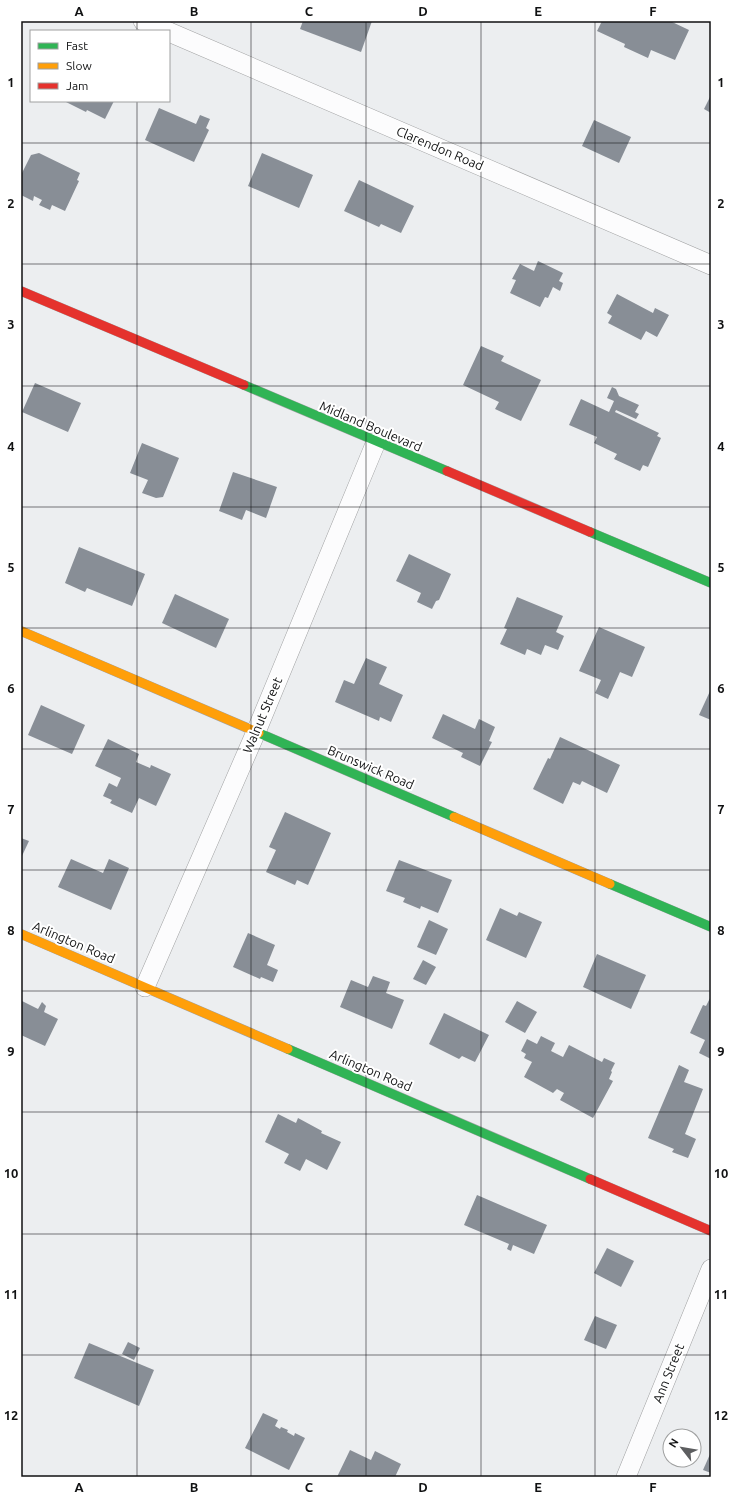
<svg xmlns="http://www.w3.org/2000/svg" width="732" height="1498" font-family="Ubuntu,sans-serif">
  <rect width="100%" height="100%" fill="#eceef0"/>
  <g fill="#888e96">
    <path d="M303,21H372L361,52L300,29Z"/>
    <path d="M602,21H670L689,30L675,60L651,50L648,58L624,47L625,44L597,31Z"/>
    <path d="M711,95V113L704,109Z"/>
    <path d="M64,101H114L105,119L87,110L86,112Z"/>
    <path d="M159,108L196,124L200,115L210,119L206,128L209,130L194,162L145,140Z"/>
    <path d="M594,120L631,137L619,163L582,146Z"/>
    <path d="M39,153L80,173L77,180L79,181L65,211L52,205L50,210L39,205L42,200L34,196L33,201L21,195V175L31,155Z"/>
    <path d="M262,153L313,175L299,208L248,186Z"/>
    <path d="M359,180L414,206L401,233L381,224L379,227L344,211Z"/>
    <path d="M538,261L563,273L559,281L563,283L560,291L553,287L548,298L545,297L540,307L510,293L516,280L512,279L520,264L534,271Z"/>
    <path d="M617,294L653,313L655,308L669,315L657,337L646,331L641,340L608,323L612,316L607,313Z"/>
    <path d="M481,346L504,356L501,361L541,380L521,421L495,409L499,402L463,385Z"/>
    <path d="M35,383L81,403L68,432L22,412Z"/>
    <path d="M612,387L616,389L619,396L639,405L635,412L639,414L636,419L616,410L615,412L659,433L657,436L661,438L648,467L643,465L640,471L614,459L617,454L594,443L597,437L569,425L581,399L609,412L614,401L607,398Z"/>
    <path d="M142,443L179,458L163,497L156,498L142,493L148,480L130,473Z"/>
    <path d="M233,472L277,487L266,518L246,510L242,520L219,511Z"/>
    <path d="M79,547L145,574L132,606L87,588L85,592L65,583Z"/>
    <path d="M409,554L451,574L439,600L436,601L432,609L417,602L421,593L396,581Z"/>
    <path d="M175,594L229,619L216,648L162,623Z"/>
    <path d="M517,597L563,616L556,632L564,636L558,650L545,645L541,655L527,649L525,655L500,644L507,629L504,628Z"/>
    <path d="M599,627L645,647L632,677L620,672L608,699L595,693L601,680L579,671Z"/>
    <path d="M366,658L387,667L379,684L403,695L391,722L380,717L379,721L335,702L344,680L354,684Z"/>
    <path d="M711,689V720L699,715Z"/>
    <path d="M41,705L85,725L72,754L28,735Z"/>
    <path d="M443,714L475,729L479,719L495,727L489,741L492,742L480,766L461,757L463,753L432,738Z"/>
    <path d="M560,737L620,765L607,793L582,781L580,785L573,782L563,804L533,789L548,758L550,759Z"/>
    <path d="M108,739L139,754L136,762L150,768L151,765L171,774L156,806L139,798L132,813L110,803L112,800L103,796L109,783L117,787L121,778L95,766Z"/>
    <path d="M285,812L331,833L308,885L297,880L295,885L266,872L276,850L269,847Z"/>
    <path d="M21,838L29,841L21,858Z"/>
    <path d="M71,859L103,873L109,859L129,868L111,910L58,887Z"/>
    <path d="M399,860L452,880L438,913L421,906L420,909L403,902L405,898L386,891Z"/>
    <path d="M500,908L517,916L519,912L542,922L526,958L486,940Z"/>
    <path d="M429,920L448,929L436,955L417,947Z"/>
    <path d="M248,933L275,945L267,965L278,970L273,982L261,977L260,979L233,967Z"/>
    <path d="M597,954L646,975L631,1009L583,987Z"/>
    <path d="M423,960L436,967L426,985L413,979Z"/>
    <path d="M373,976L390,982L386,993L404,1000L392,1029L340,1007L351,980L368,987Z"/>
    <path d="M711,996V1059L699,1053L705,1040L690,1033L703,1005L706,1006Z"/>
    <path d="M22,1001L38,1009L42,1002L46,1006L44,1012L58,1019L45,1046L21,1035Z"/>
    <path d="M517,1001L537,1012L525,1033L505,1022Z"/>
    <path d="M444,1013L489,1035L475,1062L462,1056L459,1059L429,1044Z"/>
    <path d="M541,1036L555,1043L551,1051L563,1057L569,1045L602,1062L604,1058L615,1063L611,1071L612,1072L609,1079L613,1081L593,1118L560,1100L564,1093L557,1089L553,1093L524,1077L532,1062L524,1058L526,1054L521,1051L527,1039L537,1044Z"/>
    <path d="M679,1065L689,1070L684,1082L703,1089L685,1134L696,1139L688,1158L672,1152L674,1149L648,1138Z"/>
    <path d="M278,1114L296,1123L298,1118L322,1131L321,1133L341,1142L327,1170L306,1159L300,1171L284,1163L289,1154L265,1142Z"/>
    <path d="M477,1195L547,1225L534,1254L513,1245L511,1251L507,1249L509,1244L464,1225Z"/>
    <path d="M607,1248L634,1261L621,1287L594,1273Z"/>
    <path d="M595,1316L617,1325L606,1349L584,1340Z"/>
    <path d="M128,1342L140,1348L134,1360L122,1354Z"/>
    <path d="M89,1343L154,1370L139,1406L74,1378Z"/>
    <path d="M263,1413L278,1420L275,1426L280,1429L281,1427L288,1430L287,1432L294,1436L295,1433L305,1438L289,1470L245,1448Z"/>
    <path d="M350,1450L371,1460L375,1451L401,1464L395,1477H337Z"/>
    <path d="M711,1452V1473L703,1470Z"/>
  </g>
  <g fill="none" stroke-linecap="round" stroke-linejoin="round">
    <g stroke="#a1a2a3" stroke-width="20">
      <g id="street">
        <path d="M143,21L167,31"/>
        <path d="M169,32L711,265"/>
        <path d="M145,987L256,732L376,442"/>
        <path d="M626,1477L711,1269"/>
      </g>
    </g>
    <g stroke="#a1a2a3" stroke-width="10">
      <g id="fast">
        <path d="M244,385L447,471"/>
        <path d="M590,532L711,583"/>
        <path d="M259,733L454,817"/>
        <path d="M610,884L711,927"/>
        <path d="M288,1049L590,1179"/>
      </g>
    </g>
    <g stroke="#a1a2a3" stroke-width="10">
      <g id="slow">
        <path d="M21,631L259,733"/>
        <path d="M454,817L610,884"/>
        <path d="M21,934L288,1049"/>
      </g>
    </g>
    <g stroke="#a1a2a3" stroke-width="10">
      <g id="jam">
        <path d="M21,291L244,385"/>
        <path d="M447,471L590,532"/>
        <path d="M590,1179L711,1231"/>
      </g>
    </g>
    <use href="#street" stroke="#fcfcfd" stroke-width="19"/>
    <use href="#fast" stroke="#30b455" stroke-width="9"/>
    <use href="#slow" stroke="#ff9f0a" stroke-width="9"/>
    <use href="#jam" stroke="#e5322d" stroke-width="9"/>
  </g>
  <path fill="none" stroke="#101112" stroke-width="1" stroke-opacity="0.55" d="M137,21V31M251,21V1477M366,21V1477M481,21V1477M595,21V1477M137,101V1477M21,143H711M21,264H711M21,386H711M21,507H711M21,628H711M21,749H711M21,870H711M21,991H711M21,1112H711M21,1234H711M21,1355H711"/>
  <g text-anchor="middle" stroke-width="4" stroke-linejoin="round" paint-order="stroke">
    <g font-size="13" fill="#101112" stroke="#fff">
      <text transform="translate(440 148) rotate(23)" y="5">Clarendon Road</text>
      <text transform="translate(371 426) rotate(23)" y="5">Midland Boulevard</text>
      <text transform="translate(262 715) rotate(-67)" y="5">Walnut Street</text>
      <text transform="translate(371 767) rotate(23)" y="5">Brunswick Road</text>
      <text transform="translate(74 942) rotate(23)" y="5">Arlington Road</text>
      <text transform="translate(371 1070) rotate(23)" y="5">Arlington Road</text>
      <text transform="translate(668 1373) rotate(-68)" y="5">Ann Street</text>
    </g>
  </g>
  <rect width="732" height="1498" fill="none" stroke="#ffffff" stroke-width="44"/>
  <rect x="30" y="30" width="140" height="72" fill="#ffffff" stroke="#9fa0a0"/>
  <rect x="38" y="43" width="20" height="6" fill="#30b455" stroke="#9fa0a0"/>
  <text x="66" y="50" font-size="12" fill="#101112">Fast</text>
  <rect x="38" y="63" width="20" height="6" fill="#ff9f0a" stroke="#9fa0a0"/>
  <text x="66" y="70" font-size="12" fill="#101112">Slow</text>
  <rect x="38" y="83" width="20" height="6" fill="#e5322d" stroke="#9fa0a0"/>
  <text x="66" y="90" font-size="12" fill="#101112">Jam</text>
  <g transform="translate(682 1448) rotate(301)"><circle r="19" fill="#ffffff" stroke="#9fa0a0"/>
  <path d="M0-3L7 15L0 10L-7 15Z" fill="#5d5e60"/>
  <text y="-6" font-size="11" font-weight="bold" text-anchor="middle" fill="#101112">N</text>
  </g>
  <rect x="22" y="22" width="688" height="1454" fill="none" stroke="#101112" stroke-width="1.5"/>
  <g font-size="13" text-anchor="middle" font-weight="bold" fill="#101112">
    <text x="79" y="16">A</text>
    <text x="194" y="16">B</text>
    <text x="309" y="16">C</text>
    <text x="423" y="16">D</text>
    <text x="538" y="16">E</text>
    <text x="653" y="16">F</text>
    <text x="11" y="87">1</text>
    <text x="721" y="87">1</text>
    <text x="11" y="208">2</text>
    <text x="721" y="208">2</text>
    <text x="11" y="329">3</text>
    <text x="721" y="329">3</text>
    <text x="11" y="451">4</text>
    <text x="721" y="451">4</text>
    <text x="11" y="572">5</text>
    <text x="721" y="572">5</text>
    <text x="11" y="693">6</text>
    <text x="721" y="693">6</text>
    <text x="11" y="814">7</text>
    <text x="721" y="814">7</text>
    <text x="11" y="935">8</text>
    <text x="721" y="935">8</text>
    <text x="11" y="1056">9</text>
    <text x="721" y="1056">9</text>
    <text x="11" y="1178">10</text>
    <text x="721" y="1178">10</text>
    <text x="11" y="1299">11</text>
    <text x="721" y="1299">11</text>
    <text x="11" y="1420">12</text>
    <text x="721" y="1420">12</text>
    <text x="79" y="1492">A</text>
    <text x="194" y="1492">B</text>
    <text x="309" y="1492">C</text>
    <text x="423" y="1492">D</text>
    <text x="538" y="1492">E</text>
    <text x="653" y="1492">F</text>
  </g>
</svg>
